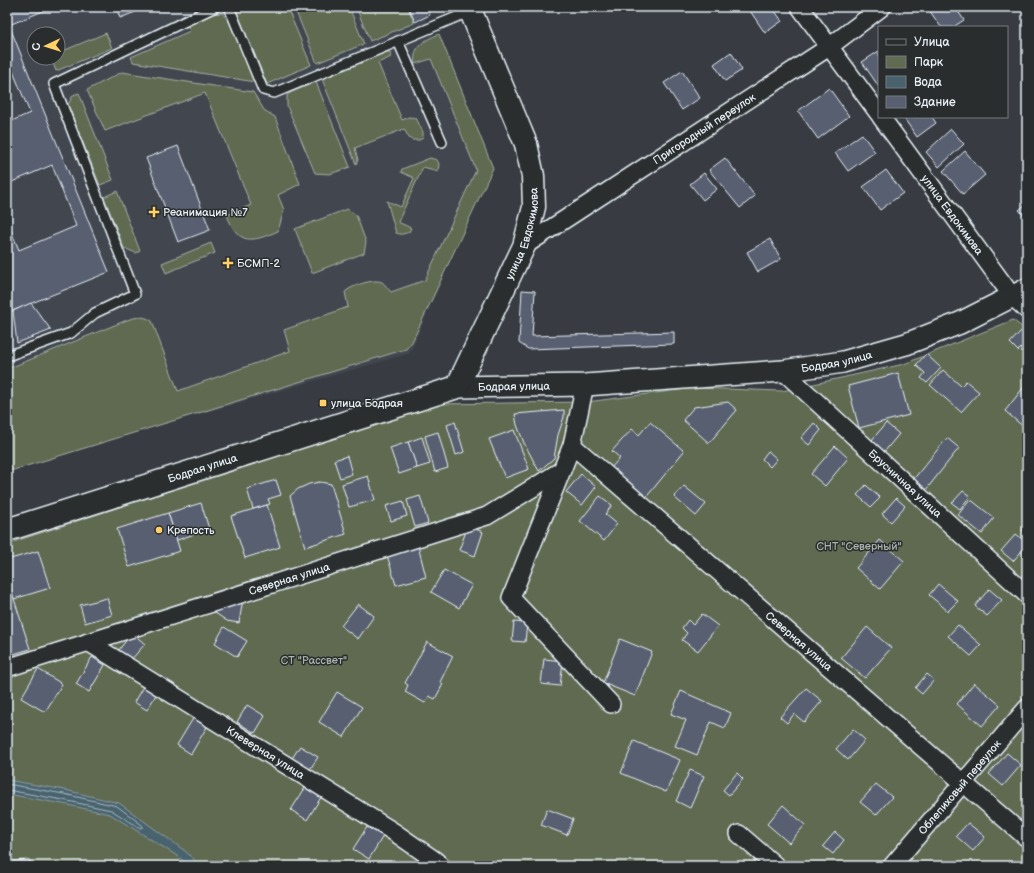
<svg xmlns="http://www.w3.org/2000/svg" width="1034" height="873" font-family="'Balsamiq Sans',sans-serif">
  <rect width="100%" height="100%" fill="#383c42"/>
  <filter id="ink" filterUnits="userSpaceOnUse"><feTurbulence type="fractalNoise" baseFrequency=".025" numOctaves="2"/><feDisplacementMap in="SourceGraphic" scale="8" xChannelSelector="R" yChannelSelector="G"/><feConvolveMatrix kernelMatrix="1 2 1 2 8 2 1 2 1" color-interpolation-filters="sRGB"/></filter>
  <g filter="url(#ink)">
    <path fill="#424650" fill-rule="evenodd" d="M7,7H421L488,174L410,353L7,470ZM34,34H58V58H34Z"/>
    <g fill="#616b51" stroke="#a4aea4">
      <path d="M235,7H287L311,65L267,84Z"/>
      <path d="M294,7H349L364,44L317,63Z"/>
      <path d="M356,7H408L414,23L370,41Z"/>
      <path d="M222,13L230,23L255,82L133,62L131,57L190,31L187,24L211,14Z"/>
      <path d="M106,33L112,48L56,71L51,58H58V53Z"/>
      <path d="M439,34L493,168L412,342L406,349L7,472V369L127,320C137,317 143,315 152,321L178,391L290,351L284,330L348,307L345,292C351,286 374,278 382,282C385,284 388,289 391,292L425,280L476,170L431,59L415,64C412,46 425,40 439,34Z"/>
      <path d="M387,52H390L391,57L378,63L402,120L409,117L416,118L423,132V137L420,140H412L409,138L404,129L355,148L358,160L356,164L322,79Z"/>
      <path d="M122,72L253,92L264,110L275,117L300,184L278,195L284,210L278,231C251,243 238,245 227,215L251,205L205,93L105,131L87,90Z"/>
      <path d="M316,82L350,167L330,174L315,173L287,106V95L292,92Z"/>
      <path d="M79,93L113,180L100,185L68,105L73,95Z"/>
      <path d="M430,158L437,160L439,164L438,171L423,167L398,222L411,228L409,232C404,234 401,235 396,233L387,201L401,207L414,178L401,172L402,169Z"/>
      <path d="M117,191L140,251L136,253L124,248L104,197Z"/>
      <path d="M347,209L356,215L366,242L364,253L312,273L295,229Z"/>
      <path d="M211,243L215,253L166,273L162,263Z"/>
      <path d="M1013,320L1027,331V866H7V544L433,404L587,402L694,388L782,391L904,364Z"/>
    </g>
    <path fill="#49636e" stroke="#899ca5" d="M7,780L65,790L119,803L185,851L201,866H189L179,857L110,814L63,804L7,794Z"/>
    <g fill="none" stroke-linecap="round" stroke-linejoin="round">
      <path stroke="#a8b8c1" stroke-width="1" d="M7,784L64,794L117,806L142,825L143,827L140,828L111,810L63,800L7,790"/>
    </g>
    <g fill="#595e70" stroke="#e8f1f8">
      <path d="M7,7H53L9,25L109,272L7,313V221L19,250L76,226L52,165L7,184V123L30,113L7,57Z"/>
      <path d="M116,7H148L120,18Z"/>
      <path d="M412,7H427L430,15L415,22L409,8Z"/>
      <path d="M749,7H772L782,21L765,33L748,8Z"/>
      <path d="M933,7H955L964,20L953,27H941L929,10Z"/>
      <path d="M879,51V87L862,62Z"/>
      <path d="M731,52L742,70L725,81L714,64Z"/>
      <path d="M682,71L700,98L682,110L664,83Z"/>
      <path d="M829,88L849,116L818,139L798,111Z"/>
      <path d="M903,117H932L936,123L917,137Z"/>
      <path d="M951,129L964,144L939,167L926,152Z"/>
      <path d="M862,134L875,152L848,171L835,153Z"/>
      <path d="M178,146L210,230L178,242L146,158Z"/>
      <path d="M965,151L985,175L963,194L943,171Z"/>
      <path d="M725,158L755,196L740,208L709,170Z"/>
      <path d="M886,170L903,193L880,210L863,187Z"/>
      <path d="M704,173L717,189L703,200L690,184Z"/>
      <path d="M1027,203V219L1019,210Z"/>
      <path d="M770,239L781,259L758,272L747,252Z"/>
      <path d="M522,290L535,291L532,336L674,332V344L528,349L519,343Z"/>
      <path d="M31,303L51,330L17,343L13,311Z"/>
      <path d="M1021,331L1027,336V342L1018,351L1010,343Z"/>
      <path d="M926,354L941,368L927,383L921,378L925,373L916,365Z"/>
      <path d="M943,370L961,386L966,381L979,392L961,412L930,385Z"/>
      <path d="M898,373L909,415L859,428L848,386Z"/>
      <path d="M1027,383V427L1026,429L1005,411Z"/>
      <path d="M728,402L737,410L709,443L683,420L694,407Z"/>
      <path d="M564,410V417L558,435L554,458L539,471L524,443L517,425L515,414Z"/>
      <path d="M455,422L464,452L456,455L447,425Z"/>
      <path d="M650,422L684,451L644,500L609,470L620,458L612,451L632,429L639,435Z"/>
      <path d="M814,423L821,430L809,445L801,438Z"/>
      <path d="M886,423L899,434L880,457L867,446Z"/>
      <path d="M514,430L529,469L505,478L489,439Z"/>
      <path d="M438,432L448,468L435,472L425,436Z"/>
      <path d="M422,437L430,464L417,468L408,442Z"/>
      <path d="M947,438L959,448L925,491L912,481Z"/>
      <path d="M408,442L417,468L399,474L390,448Z"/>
      <path d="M835,446L848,458L825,486L811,474Z"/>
      <path d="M768,451L777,459L770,467L762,459Z"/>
      <path d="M347,456L352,474L340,478L334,460Z"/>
      <path d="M581,474L596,487L582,505L566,492Z"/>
      <path d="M368,476L375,500L349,507L342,484Z"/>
      <path d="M276,480L281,495L268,499L270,504L253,509L247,489Z"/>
      <path d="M320,482L331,484L346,534L305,547L290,496L298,489L309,484Z"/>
      <path d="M866,485L880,498L871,507L857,495Z"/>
      <path d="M684,486L706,504L696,516L674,497Z"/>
      <path d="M963,491L970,496L960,509L952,503Z"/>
      <path d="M420,496L428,523L415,527L407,500Z"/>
      <path d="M600,496L612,505L605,514L617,524L604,541L580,521Z"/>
      <path d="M896,498L905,506L891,522L882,514Z"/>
      <path d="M970,499L994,518L982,534L958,515Z"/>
      <path d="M403,501L407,516L391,521L386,506Z"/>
      <path d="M201,503L209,529L177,540L168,513Z"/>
      <path d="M267,505L280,547L245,558L231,516Z"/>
      <path d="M168,513L180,551L129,567L117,529Z"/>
      <path d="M1027,524V534L1022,530Z"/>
      <path d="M468,526L483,532L475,556L459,550Z"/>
      <path d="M1016,534L1027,543V545L1013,561L1001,551Z"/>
      <path d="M880,540L904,561L880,589L856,568Z"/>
      <path d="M418,546L426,577L396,585L387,555Z"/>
      <path d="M38,551L50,588L14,599L7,577V560Z"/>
      <path d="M444,570L472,585L459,608L431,592Z"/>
      <path d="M7,577L30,649L7,656Z"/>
      <path d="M938,584L958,601L948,611L929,595Z"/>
      <path d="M989,589L1002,600L987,616L975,606Z"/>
      <path d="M107,598L112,615L85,623L80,605Z"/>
      <path d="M243,599L239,623L227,621L208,608Z"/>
      <path d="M358,604L374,616L358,639L341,626Z"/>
      <path d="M702,614L718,626L698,651L682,640L687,633L682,628L688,620L693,625Z"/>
      <path d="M514,622L527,623L525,642L512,641Z"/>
      <path d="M958,625L981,645L971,656L948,636Z"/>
      <path d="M224,627L247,641L237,657L215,643Z"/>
      <path d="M867,627L891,648L865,678L841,658Z"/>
      <path d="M132,633L145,644L130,661L118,651Z"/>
      <path d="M620,639L652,652L635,696L603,683Z"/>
      <path d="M427,642L453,656L440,682L443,684L435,699L429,696L425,703L405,692L408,685L405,683Z"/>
      <path d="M92,657L105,665L89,692L76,684Z"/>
      <path d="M544,659L563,661L560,686L541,684Z"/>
      <path d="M38,669L62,684L45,712L21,698Z"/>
      <path d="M927,674L934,680L922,694L915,688Z"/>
      <path d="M974,683L1000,705L982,726L957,704Z"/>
      <path d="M144,685L157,693L147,710L134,702Z"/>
      <path d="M806,688L822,701L804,722L794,714L787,723L780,717Z"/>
      <path d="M681,691L731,713L725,728L711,722L697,755L675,746L686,720L671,714Z"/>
      <path d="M337,692L362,707L344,737L319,722Z"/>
      <path d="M247,705L265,716L255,733L237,722Z"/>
      <path d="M194,717L208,725L191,754L177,745Z"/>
      <path d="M853,729L865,740L848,760L836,749Z"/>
      <path d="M634,741L680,760L666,792L621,773Z"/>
      <path d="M300,746L318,757L309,771L291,760Z"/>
      <path d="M1007,753L1021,765L1003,786L989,774Z"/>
      <path d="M690,770L704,776L690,808L676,801Z"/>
      <path d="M737,773L743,779L729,795L723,790Z"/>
      <path d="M876,784L892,797L876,815L860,802Z"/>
      <path d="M307,785L323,794L307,820L291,810Z"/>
      <path d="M783,805L805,825L789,843L767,824Z"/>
      <path d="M547,809L573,819L567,835L541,825Z"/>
      <path d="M968,823L985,837L973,851L956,836Z"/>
      <path d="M367,827L383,836L369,859L353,849Z"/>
      <path d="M835,832L844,840L833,854L823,846Z"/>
      <path d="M30,860V866H7V861Z"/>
    </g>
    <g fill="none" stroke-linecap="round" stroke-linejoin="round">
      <g stroke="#e8f1f8" stroke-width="12">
        <g id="service">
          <path d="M229,7L263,90L274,93L471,11"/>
          <path d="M398,41L442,142"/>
          <path d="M7,356L71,333L95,313L135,294L54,84L215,7"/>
        </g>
      </g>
      <g stroke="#e8f1f8" stroke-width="20">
        <g id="minor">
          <path d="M800,7L879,114"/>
          <path id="s1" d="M881,117L1012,296L1027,310"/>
          <path id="s2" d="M524,246L829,47L882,7"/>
          <path id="s3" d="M783,371L1027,595"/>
          <path d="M585,385L572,445L511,598L611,704"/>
          <path id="s4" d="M572,445L1027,838"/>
          <path id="s5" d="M88,642L394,832L436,861L441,866"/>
          <path id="s6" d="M7,668L487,516L562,470"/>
          <path d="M739,834L776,866"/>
          <path id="s7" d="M892,866L1027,708"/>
        </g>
      </g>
      <g stroke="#e8f1f8" stroke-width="24">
        <g id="tertiary">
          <path id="s8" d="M457,387L585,385L783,371L843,362L906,344L960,323L1027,289"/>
        </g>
      </g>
      <g stroke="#e8f1f8" stroke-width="25">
        <g id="secondary">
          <path id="s9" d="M7,530L457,387L524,246L534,207L533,176L526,144L469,7"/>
        </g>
      </g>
      <use href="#service" stroke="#2a2d2e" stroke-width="9"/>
      <use href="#minor" stroke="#2a2d2e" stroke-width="17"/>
      <use href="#tertiary" stroke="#2a2d2e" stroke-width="21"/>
      <use href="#secondary" stroke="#2a2d2e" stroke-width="22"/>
    </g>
  </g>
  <g fill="#ffd166" stroke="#2a2d2e" stroke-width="1.5">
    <path d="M152 206h4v4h4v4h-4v4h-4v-4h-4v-4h4z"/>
    <path d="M226 257h4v4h4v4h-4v4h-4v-4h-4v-4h4z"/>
    <rect x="319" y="399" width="8" height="8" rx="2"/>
    <circle cx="159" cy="530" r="4"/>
  </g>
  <g text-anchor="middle" stroke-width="3" stroke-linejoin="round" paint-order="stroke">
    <g font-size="11" fill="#e8f1f8" stroke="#2a2d2e">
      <text dy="4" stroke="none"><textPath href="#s2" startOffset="215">Пригородный переулок</textPath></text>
      <text dy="4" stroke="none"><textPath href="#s1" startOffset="121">улица Евдокимова</textPath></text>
      <text dy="4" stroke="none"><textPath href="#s9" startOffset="640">улица Евдокимова</textPath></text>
      <text dy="4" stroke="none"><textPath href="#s8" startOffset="381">Бодрая улица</textPath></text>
      <text dy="4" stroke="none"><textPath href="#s8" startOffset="57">Бодрая улица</textPath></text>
      <text dy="4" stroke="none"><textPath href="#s9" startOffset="205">Бодрая улица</textPath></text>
      <text dy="4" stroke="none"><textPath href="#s3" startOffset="166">Брусничная улица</textPath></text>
      <text dy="4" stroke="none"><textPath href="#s6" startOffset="296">Северная улица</textPath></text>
      <text dy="4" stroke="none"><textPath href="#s4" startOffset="300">Северная улица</textPath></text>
      <text dy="4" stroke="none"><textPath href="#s5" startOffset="209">Клеверная улица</textPath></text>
      <text dy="4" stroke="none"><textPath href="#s7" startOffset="104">Облепиховый переулок</textPath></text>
    </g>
    <g font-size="11" fill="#e8f1f8" stroke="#2a2d2e" text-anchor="start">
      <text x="163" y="216">Реанимация №7</text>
      <text x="237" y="267">БСМП-2</text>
      <text x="331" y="407">улица Бодрая</text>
      <text x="167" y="534">Крепость</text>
    </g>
    <g font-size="11" fill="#abb5ad" stroke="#2a2d2e">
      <text x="859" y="550">СНТ "Северный"</text>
      <text x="314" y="664">СТ "Рассвет"</text>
    </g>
  </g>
  <rect width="1034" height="873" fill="none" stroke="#2a2d2e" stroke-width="24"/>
  <rect x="12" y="12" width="1010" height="849" fill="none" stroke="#e8f1f8" stroke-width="1.5" filter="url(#ink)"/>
  <rect x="878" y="26" width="130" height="92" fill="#2a2d2e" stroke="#767b7f"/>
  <rect x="886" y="39" width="20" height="6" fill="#2a2d2e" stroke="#767b7f"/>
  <text x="914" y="46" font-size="12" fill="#e8f1f8">Улица</text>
  <rect x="886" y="56" width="20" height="12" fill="#616b51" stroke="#767b7f"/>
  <text x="914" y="66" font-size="12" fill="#e8f1f8">Парк</text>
  <rect x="886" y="76" width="20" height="12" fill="#49636e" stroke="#767b7f"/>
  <text x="914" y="86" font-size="12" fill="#e8f1f8">Вода</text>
  <rect x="886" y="96" width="20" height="12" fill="#595e70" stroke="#767b7f"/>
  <text x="914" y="106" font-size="12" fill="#e8f1f8">Здание</text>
  <g transform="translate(46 46) rotate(266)"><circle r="19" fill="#2a2d2e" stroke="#767b7f"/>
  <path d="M0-3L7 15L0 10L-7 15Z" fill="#ffd166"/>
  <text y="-6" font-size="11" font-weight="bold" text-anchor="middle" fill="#e8f1f8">С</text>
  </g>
</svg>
